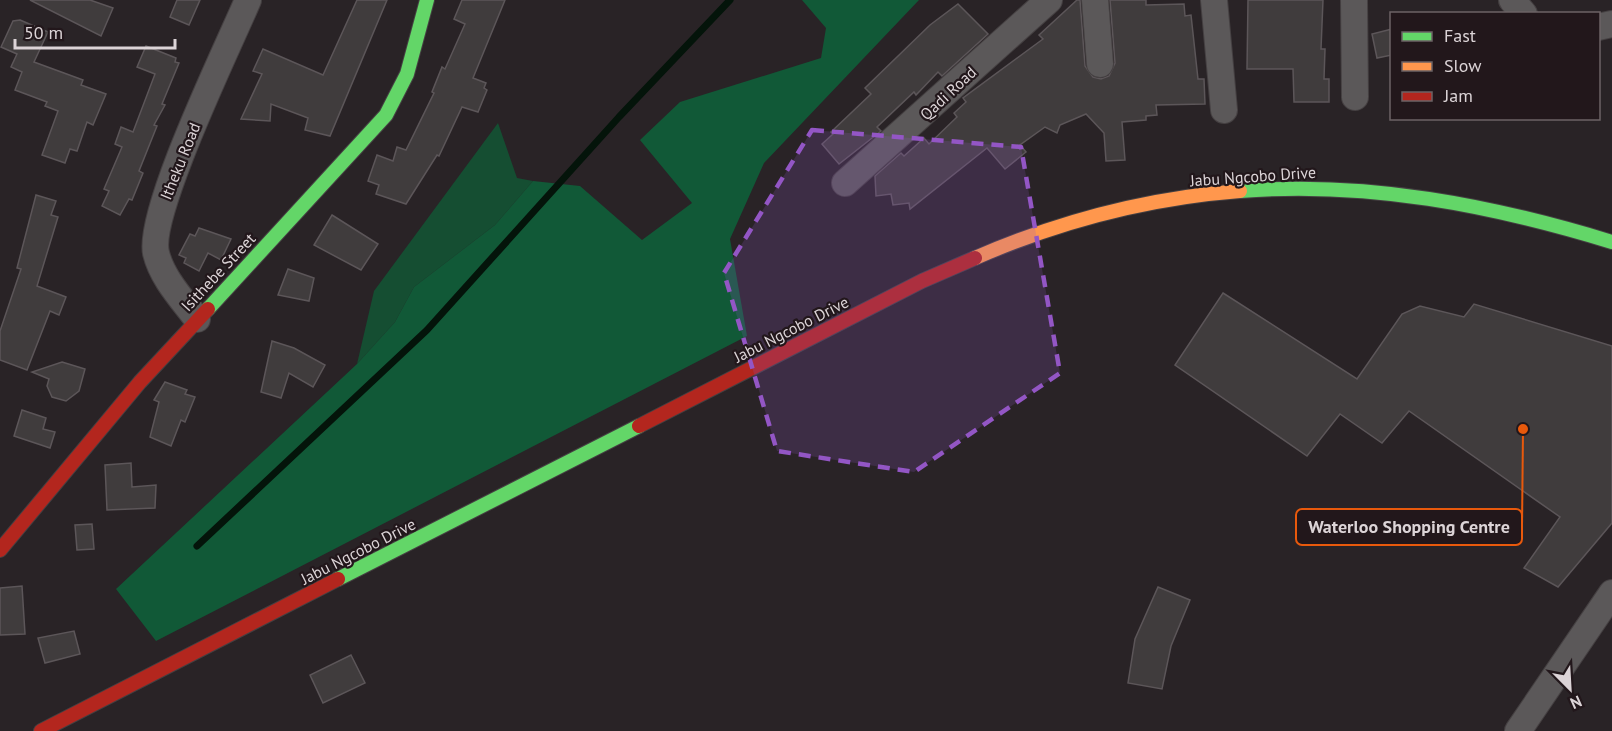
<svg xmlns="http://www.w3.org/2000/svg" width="1612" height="731" font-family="'PT Sans',sans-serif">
<rect width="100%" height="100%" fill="#292326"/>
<polygon fill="#154e32" points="498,123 517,178 533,181 495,225 414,287 395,322 357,364 374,291"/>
<polygon fill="#115937" points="802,0 919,0 764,163 730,239 747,336 156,641 116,589 357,364 395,322 414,287 495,225 533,181 580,186 642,240 692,203 640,140 680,102 821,58 826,28"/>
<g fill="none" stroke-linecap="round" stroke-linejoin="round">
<polyline stroke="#04140a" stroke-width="7" points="197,546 427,330 619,117 730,0"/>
</g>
<g fill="#403c3d" stroke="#5c5659" stroke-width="1.5">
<polygon points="30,0 90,0 113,8 101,36"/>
<polygon points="177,0 200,0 189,25 170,17"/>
<polygon points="357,0 387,0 330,136 305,130 308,118 271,104 270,121 241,119 262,74 253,71 263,49 323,75"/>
<polygon points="462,0 505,0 473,78 486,83 484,88 487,90 478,112 462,107 439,156 437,155 406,204 376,194 379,185 368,181 377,155 393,161 397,147 406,150 434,93 432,92 442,67 445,69 465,24 454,19"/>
<polygon points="1077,0 1080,0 1085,66 1093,77 1101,79 1109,76 1115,63 1110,0 1146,0 1146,5 1184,4 1185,16 1191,15 1198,79 1204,79 1205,104 1156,105 1157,115 1146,116 1146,120 1122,122 1125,160 1106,161 1104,133 1086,114 1060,125 1057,133 1045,127 1020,145 1026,152 1005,169 987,148 910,209 909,203 893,205 891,194 876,196 875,176 901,153 904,156 924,138 929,144 957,117 954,113 966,102 963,98 1043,39 1039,35"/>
<polygon points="1248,0 1323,0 1321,49 1325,49 1324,79 1329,79 1329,102 1294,102 1293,69 1247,69"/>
<polygon points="958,4 988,34 942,76 938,72 916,95 914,92 877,127 881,131 839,164 822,144 833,134 831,132 871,94 865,88 930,25"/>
<polygon points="20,20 48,32 34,62 83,80 81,85 106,94 93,125 87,122 77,151 70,149 65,163 42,155 58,111 45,106 47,102 15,90 22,72 11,67 17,54 1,47 13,21"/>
<polygon points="1392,29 1392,55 1377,58 1372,34"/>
<polygon points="146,46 176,58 175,62 179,63 162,104 165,105 154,125 157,126 139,171 143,173 132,200 129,199 120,215 102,206 109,191 104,189 122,147 115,144 121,127 133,132 155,74 137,67"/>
<polygon points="36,195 56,201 51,215 58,217 37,286 66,297 59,315 50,311 27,370 0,360 0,331 21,269 17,268"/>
<polygon points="332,215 378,244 361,270 314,245"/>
<polygon points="199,228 231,239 221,260 208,253 199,271 184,263 186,258 179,255 190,234 195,236"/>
<polygon points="288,269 314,278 309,301 278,295"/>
<polygon points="1223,293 1357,379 1402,314 1420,306 1464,317 1474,304 1612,346 1612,523 1558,587 1524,568 1560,517 1409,411 1382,443 1340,414 1307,456 1175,365"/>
<polygon points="272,341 294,348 325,365 313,387 289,373 281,398 261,392"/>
<polygon points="62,362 85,369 79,391 66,401 52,397 47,386 49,379 32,372"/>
<polygon points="165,382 187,390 185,394 195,397 185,422 181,420 171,446 150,437 159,402 154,400"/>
<polygon points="22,410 46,418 43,429 55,432 50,448 14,436"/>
<polygon points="131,463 132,487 156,485 155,508 107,510 105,465"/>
<polygon points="92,524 94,549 77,550 75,525"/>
<polygon points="22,586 25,634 0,635 0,588"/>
<polygon points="1158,587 1190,600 1171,646 1162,689 1128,683 1135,639"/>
<polygon points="74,631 80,654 45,663 38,638"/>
<polygon points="351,655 365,683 323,703 310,675"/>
</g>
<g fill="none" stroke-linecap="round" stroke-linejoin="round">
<g stroke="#454042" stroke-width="28">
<g id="street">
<polyline points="1095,0 1100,64"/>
<polyline points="1214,0 1224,110"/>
<polyline points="1354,0 1355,97"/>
<polyline points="1512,0 1524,14"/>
<polyline points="1598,27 1612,24"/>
<polyline points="845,183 1049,0"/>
<path d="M 197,319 C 182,299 162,278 156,253 C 147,213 228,47 248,0"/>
<polyline points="1518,731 1612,593"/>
</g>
</g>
<g stroke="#454042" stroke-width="16">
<g id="fast">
<path d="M 1240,191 C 1368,181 1491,205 1612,242"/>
<polyline points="208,309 386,115 407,74 427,0"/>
<polyline points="338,579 639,426"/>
</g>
</g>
<g stroke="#454042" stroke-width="16">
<path id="slow" d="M 975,258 C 1060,221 1148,198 1240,191"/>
</g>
<g stroke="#454042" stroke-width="16">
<g id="jam">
<polyline points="639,426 922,281 975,258"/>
<polyline points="0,550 140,382 208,309"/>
<polyline points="41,731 338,579"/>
</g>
</g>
<use href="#street" stroke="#5b5859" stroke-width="26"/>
<use href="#fast" stroke="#63d668" stroke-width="14"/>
<use href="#slow" stroke="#ff974d" stroke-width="14"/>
<use href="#jam" stroke="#b3261e" stroke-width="14"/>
</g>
<path fill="#9356c5" fill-opacity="0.2" stroke="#9356c5" stroke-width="4.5" stroke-dasharray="12 8" stroke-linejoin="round" d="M 812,130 L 1021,147 L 1060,373 L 914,472 L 777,451 L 724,273 Z"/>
<g text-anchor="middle" stroke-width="4.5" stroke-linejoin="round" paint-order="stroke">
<g font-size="16" fill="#dcd4d7" stroke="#22171b">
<text transform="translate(948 93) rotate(-43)" y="6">Qadi Road</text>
<text transform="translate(180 161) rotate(-68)" y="6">Itheku Road</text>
<text transform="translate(1253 176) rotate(-4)" y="6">Jabu Ngcobo Drive</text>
<text transform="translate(218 272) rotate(-47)" y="6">Isithebe Street</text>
<text transform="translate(791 329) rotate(-27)" y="6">Jabu Ngcobo Drive</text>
<text transform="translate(358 551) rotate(-27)" y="6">Jabu Ngcobo Drive</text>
</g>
</g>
<path fill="none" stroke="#e8590c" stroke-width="2" d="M1523 429L1522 527"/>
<circle fill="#e8590c" stroke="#22171b" stroke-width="2" cx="1523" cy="429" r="6"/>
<rect fill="#22171b" stroke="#e8590c" stroke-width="2" x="1296" y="509" width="226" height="36" rx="6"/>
<g font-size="18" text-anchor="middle" font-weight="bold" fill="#dcd4d7">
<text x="1409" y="533">Waterloo Shopping Centre</text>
</g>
<rect x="1390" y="12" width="210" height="108" fill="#22171b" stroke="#6c6366" stroke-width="1.5"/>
<rect x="1402" y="32" width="30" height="9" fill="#63d668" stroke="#6c6366" stroke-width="1.5"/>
<text x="1444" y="42" font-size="18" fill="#dcd4d7">Fast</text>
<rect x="1402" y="62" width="30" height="9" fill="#ff974d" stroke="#6c6366" stroke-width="1.5"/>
<text x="1444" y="72" font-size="18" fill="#dcd4d7">Slow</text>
<rect x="1402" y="92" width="30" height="9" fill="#b3261e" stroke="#6c6366" stroke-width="1.5"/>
<text x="1444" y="102" font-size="18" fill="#dcd4d7">Jam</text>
<g transform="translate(1570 689) rotate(156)" stroke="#22171b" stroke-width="4.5" paint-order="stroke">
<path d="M0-4.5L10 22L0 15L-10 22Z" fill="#dcd4d7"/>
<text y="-9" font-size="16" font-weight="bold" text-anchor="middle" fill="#dcd4d7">N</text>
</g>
<path d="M15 39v9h160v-9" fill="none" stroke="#dcd4d7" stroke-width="3"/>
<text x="24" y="39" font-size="18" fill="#dcd4d7" stroke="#22171b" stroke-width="4.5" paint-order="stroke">50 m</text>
</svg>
